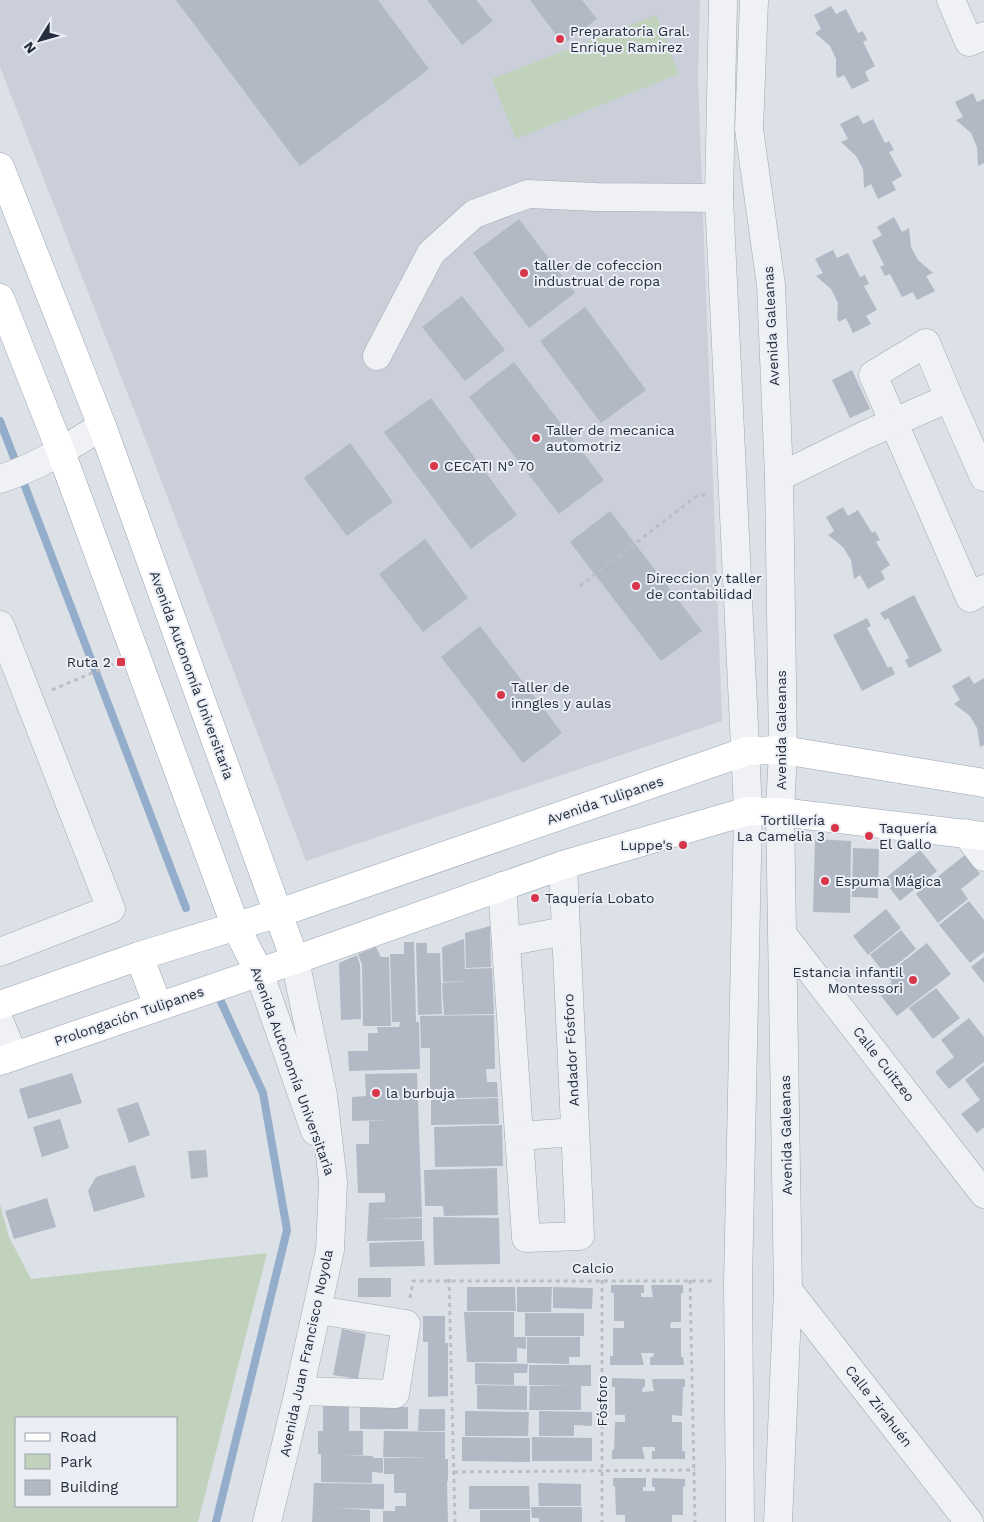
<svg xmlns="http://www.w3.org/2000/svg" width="984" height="1522" font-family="'Work Sans',sans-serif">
<rect width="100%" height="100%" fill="#dce0e7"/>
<polygon fill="#cacfd9" points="0,0 700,0 698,79 722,721 306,861 145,438 0,67"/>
<g fill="#c1d2bc" fill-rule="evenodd">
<polygon points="656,15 679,74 516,139 492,79"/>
<path d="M 0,1204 L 9,1237 L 31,1279 L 267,1253 L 198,1522 L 0,1522 ZM 176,1418 L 176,1506 L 16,1506 L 16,1418 Z"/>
</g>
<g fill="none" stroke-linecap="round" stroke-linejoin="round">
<g stroke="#94adca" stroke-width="8">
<polyline points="0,421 186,908"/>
<polyline points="216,1522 287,1230 263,1093 217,993"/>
</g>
</g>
<g fill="#b3b9c4">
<polygon points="176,0 378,0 429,69 300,166"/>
<polygon points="427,0 476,0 493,21 462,45"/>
<polygon points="530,0 582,0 597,19 563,44"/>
<polygon points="831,6 836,14 846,9 858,33 863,31 867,40 863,42 875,66 865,72 869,81 852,89 844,75 838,78 836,75 836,59 830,46 815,33 821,29 814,15"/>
<polygon points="973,93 977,102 984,99 984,163 978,166 977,147 971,133 956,120 963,117 955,102"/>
<polygon points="858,115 863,124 873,119 885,143 889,141 894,150 889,152 902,176 892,182 896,190 878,199 871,184 864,188 863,169 856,156 841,142 848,139 840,124"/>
<polygon points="894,217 902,232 909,228 911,247 918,260 933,273 926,276 935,291 917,300 913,292 902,297 890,274 885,276 880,267 884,265 872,241 882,235 877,227"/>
<polygon points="519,219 575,293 529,328 473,253"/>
<polygon points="833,250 837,258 848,253 860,277 865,275 869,284 864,286 877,310 866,316 871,324 853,333 846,318 839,322 837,318 838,303 831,289 816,276 823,273 815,259"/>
<polygon points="462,296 505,350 465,381 422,327"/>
<polygon points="585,307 646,390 601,423 540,341"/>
<polygon points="514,362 604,480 559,514 469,397"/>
<polygon points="852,370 870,409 850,418 832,380"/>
<polygon points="431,398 517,515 471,549 384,432"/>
<polygon points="350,443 393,502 347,536 304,478"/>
<polygon points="843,507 848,516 858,510 872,533 875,531 880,540 876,542 890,565 881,571 885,579 868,589 860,575 854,579 851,560 843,547 828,535 834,531 826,517"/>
<polygon points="610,511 702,631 661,661 570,542"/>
<polygon points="425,539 468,598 423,632 379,574"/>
<polygon points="914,595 942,651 909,668 905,660 909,658 888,618 885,620 880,613"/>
<polygon points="867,618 871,626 867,628 888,668 891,666 895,674 862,691 833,635"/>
<polygon points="480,626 562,733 523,763 441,657"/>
<polygon points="969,676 974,684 984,678 984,745 980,747 977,728 970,716 954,704 960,700 952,686"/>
<polygon points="815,839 851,841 850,913 813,912"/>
<polygon points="853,848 879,849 878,898 852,897"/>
<polygon points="920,850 937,871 900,901 883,880"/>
<polygon points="965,855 980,874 961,889 968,899 938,923 916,894"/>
<polygon points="969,901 984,920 984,952 970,963 939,925"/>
<polygon points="886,909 901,928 868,955 853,936"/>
<polygon points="490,926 491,967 466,968 465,933"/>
<polygon points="901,930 916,949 885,974 870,955"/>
<polygon points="464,939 465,969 492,968 494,1014 444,1015 442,983 466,981 443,982 442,947"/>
<polygon points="404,942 414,942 416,1022 419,1022 420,1069 349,1071 348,1051 368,1051 368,1033 378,1033 377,1027 399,1027 400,1022 392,1022 390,954 404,954"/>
<polygon points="416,943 427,943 427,953 440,953 442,1014 418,1015"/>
<polygon points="927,943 951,974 897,1016 878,992 892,982 886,975"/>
<polygon points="376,947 381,957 389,957 391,1026 363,1026 362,965 358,954"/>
<polygon points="357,955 360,965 361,1019 341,1020 339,963"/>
<polygon points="984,957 984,983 971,967"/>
<polygon points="936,988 960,1018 933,1039 909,1008"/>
<polygon points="494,1015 495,1069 486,1069 487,1082 497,1082 498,1097 430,1099 430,1048 421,1048 420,1016"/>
<polygon points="969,1018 984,1037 984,1062 949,1089 935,1072 954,1057 941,1040"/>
<polygon points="984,1065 984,1127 977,1133 961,1114 980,1100 965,1080"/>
<polygon points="72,1073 82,1103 28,1119 19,1089"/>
<polygon points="417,1073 422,1217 371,1219 422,1218 422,1240 367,1241 369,1203 385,1202 385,1193 358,1193 356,1144 369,1144 369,1121 385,1120 352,1121 352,1097 366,1096 365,1074"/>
<polygon points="498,1098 499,1124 431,1125 431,1100"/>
<polygon points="138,1102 150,1135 129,1143 117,1109"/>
<polygon points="60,1119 69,1148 42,1157 33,1127"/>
<polygon points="502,1125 503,1166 435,1167 434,1127"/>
<polygon points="206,1150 208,1177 191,1179 188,1151"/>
<polygon points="135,1165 145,1197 94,1212 88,1191 96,1177"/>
<polygon points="497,1168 498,1215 444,1216 443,1206 425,1206 424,1170"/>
<polygon points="47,1198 56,1227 14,1239 5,1211"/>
<polygon points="433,1217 499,1218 500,1264 434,1265"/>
<polygon points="424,1241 425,1266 370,1267 369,1243"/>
<rect x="358" y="1278" width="33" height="19"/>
<polygon points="611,1285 644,1285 644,1293 641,1293 641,1297 653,1297 651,1285 683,1285 683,1293 681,1293 681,1322 671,1322 670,1328 681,1328 681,1357 683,1357 684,1365 650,1365 650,1357 653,1357 654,1353 641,1353 644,1365 610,1365 610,1356 613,1356 613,1328 624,1328 624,1321 614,1321 614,1293 611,1293"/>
<polygon points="467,1287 515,1287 516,1311 467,1311"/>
<polygon points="517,1287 552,1287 551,1312 517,1312"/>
<polygon points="553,1287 593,1288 592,1309 553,1308"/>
<polygon points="464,1312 514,1312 514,1337 526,1337 526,1349 517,1348 517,1362 467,1362"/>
<rect x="525" y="1313" width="59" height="23"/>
<polygon points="423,1316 445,1316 445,1343 448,1343 448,1396 428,1397 428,1342 423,1342"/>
<polygon points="342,1329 366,1334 358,1379 333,1375"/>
<polygon points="527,1337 580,1337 580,1357 569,1357 569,1364 527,1363"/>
<polygon points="475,1363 528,1364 527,1373 514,1373 514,1385 475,1384"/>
<polygon points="529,1365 591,1365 591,1386 581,1386 581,1410 529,1410 530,1386 571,1386 529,1385"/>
<polygon points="612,1378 645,1379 645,1387 643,1387 642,1392 654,1391 652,1379 685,1379 685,1387 683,1387 682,1416 672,1415 672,1422 682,1422 682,1451 685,1451 685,1459 652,1459 652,1451 655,1451 655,1447 642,1447 645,1459 612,1459 612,1450 614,1450 615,1422 625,1422 625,1415 615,1415 615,1387 612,1387"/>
<polygon points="477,1385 527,1386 527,1410 477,1409"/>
<polygon points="323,1404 349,1405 349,1431 363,1431 363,1455 344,1455 373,1456 373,1458 383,1458 383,1473 372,1472 372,1483 321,1482 321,1454 318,1454 318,1431 323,1431"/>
<rect x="360" y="1407" width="48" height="22"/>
<polygon points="419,1409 445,1409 445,1431 418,1431"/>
<polygon points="465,1411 529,1412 528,1436 465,1436"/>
<polygon points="539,1411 592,1412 592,1426 574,1425 574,1436 539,1436"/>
<polygon points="384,1431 445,1432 445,1459 448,1459 448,1481 441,1481 447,1481 448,1522 383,1522 383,1511 395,1511 395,1506 406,1506 406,1493 394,1493 394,1474 384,1474 384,1458 434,1458 383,1457"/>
<polygon points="462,1437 530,1438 530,1462 462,1461"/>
<polygon points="532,1437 592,1438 592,1461 532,1461"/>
<polygon points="613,1478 646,1478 646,1487 643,1487 643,1491 655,1491 655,1487 652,1487 652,1478 685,1479 685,1487 683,1486 683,1515 672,1515 672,1522 625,1522 625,1515 616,1515 615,1486 613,1486"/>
<polygon points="314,1483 384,1484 384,1509 335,1508 370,1510 370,1522 312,1522"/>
<polygon points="538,1483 581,1484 581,1506 539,1506"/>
<polygon points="469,1486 529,1486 530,1509 469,1509"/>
<polygon points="531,1507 582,1507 582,1522 539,1522 539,1518 532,1518"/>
<rect x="480" y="1510" width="50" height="12"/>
</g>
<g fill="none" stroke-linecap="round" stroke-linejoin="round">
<g stroke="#a1a7b1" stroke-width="29">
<g id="minor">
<polyline points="723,0 719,198 748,811 738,1282 740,1522"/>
<polyline points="754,0 749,129 771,285 779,477 783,750 780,812 788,1290 778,1522"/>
<polyline points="951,0 969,42 984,36"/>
<polyline points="377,356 431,253 474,214 528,194 597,197 719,198"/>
<polyline points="949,398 926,343 873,375 970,598 984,589"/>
<polyline points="779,477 865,435 949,398 984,477"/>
<path d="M 0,479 C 37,467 69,447 102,426"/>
<polyline points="0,625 111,909 0,952"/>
<polyline points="966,833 984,857"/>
<polyline points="502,886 526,1238 580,1236 563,865"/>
<polyline points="783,935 984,1194"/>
<polyline points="506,942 565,931"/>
<polyline points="259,972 315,1131"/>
<polyline points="0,1023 14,1056"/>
<polyline points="519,1136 575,1132"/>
<polyline points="788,1290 969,1522"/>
<polyline points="299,1391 395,1394 406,1324 318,1310"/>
<polyline points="267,1522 299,1391 330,1250 333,1182 323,1095 295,960"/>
</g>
</g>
<g stroke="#9aa4b4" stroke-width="29">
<g id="major">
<polyline points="0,167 102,426 295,960"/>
<polyline points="0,298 61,452 235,925 259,972"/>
<polyline points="139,956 158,1006"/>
<polyline points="0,1005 139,956 279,913 747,751 783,750 984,783"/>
<polyline points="0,1061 295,960 563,865 748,811 780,812 984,836"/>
</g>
</g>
<g stroke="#babec5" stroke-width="3" stroke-dasharray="4 4" stroke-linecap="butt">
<polyline points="580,586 698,495 708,495"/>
<polyline points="52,690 113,664"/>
<polyline points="449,1279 455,1522"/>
<polyline points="602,1280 602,1522"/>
<polyline points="690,1280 695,1522"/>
<polyline points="410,1298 413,1281 712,1281"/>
<polyline points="454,1472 695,1470"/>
</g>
<use href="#minor" stroke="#eff1f5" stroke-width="28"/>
<use href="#major" stroke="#fff" stroke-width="28"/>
</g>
<g fill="#d7364b" stroke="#ebeff5" stroke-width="2">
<circle cx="560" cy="39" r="5"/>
<circle cx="524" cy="273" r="5"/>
<circle cx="536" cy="438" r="5"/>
<circle cx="434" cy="466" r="5"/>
<circle cx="636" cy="586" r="5"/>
<rect x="116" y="657" width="10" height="10" rx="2.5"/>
<circle cx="501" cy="695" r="5"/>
<circle cx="835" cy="828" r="5"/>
<circle cx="869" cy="836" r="5"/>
<circle cx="683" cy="845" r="5"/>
<circle cx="825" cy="881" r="5"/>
<circle cx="535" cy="898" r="5"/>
<circle cx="913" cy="980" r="5"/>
<circle cx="376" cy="1093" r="5"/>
</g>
<g text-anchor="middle" stroke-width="4" stroke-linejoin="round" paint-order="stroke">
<g font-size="14" fill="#252e3e" stroke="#ebeff5" text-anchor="start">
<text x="570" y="36">Preparatoria Gral.<tspan x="570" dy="16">Enrique Ramirez</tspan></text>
<text x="534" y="270">taller de cofeccion<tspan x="534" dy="16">industrual de ropa</tspan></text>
<text x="546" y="435">Taller de mecanica<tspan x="546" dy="16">automotriz</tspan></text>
<text x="444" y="471">CECATI N° 70</text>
<text x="646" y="583">Direccion y taller<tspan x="646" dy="16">de contabilidad</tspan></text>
<text x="111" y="667" text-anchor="end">Ruta 2</text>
<text x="511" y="692">Taller de<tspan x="511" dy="16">inngles y aulas</tspan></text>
<text x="825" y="825" text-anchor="end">Tortillería<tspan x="825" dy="16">La Camelia 3</tspan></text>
<text x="879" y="833">Taquería<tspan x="879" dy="16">El Gallo</tspan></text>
<text x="673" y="850" text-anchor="end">Luppe's</text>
<text x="835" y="886">Espuma Mágica</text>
<text x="545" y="903">Taquería Lobato</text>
<text x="903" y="977" text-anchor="end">Estancia infantil<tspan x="903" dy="16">Montessori</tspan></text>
<text x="386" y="1098">la burbuja</text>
</g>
<g font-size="14" fill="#252e3e" stroke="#ebeff5">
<text transform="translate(771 326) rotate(-93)" y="5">Avenida Galeanas</text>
<text transform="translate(192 675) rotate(70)" y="5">Avenida Autonomía Universitaria</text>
<text transform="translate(781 730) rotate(-90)" y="5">Avenida Galeanas</text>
<text transform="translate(605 800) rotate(-19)" y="5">Avenida Tulipanes</text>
<text transform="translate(129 1016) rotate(-19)" y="5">Prolongación Tulipanes</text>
<text transform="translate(571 1050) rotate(-93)" y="5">Andador Fósforo</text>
<text transform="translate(884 1064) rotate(52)" y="5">Calle Cuitzeo</text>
<text transform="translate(293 1071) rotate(70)" y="5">Avenida Autonomía Universitaria</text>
<text transform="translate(786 1135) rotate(-91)" y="5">Avenida Galeanas</text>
<text x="593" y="1273">Calcio</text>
<text transform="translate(306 1353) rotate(-78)" y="5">Avenida Juan Francisco Noyola</text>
<text transform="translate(602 1401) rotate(-90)" y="5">Fósforo</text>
<text transform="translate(879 1406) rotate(52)" y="5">Calle Zirahuén</text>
</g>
</g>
<rect x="15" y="1417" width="162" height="90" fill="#ebeff5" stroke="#9ca2ac"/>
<rect x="25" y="1433" width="25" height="8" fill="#ffffff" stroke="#9ca2ac"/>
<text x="60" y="1442" font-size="15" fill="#252e3e">Road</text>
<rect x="25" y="1454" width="25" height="15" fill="#c1d2bc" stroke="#9ca2ac"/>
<text x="60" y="1467" font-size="15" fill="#252e3e">Park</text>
<rect x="25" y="1480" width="25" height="15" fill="#b3b9c4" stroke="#9ca2ac"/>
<text x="60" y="1492" font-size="15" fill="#252e3e">Building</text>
<g transform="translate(40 40) rotate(233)" stroke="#ebeff5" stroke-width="4" paint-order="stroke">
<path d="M0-4L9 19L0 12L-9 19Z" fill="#252e3e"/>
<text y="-8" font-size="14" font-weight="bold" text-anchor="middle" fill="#252e3e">N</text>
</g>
</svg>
